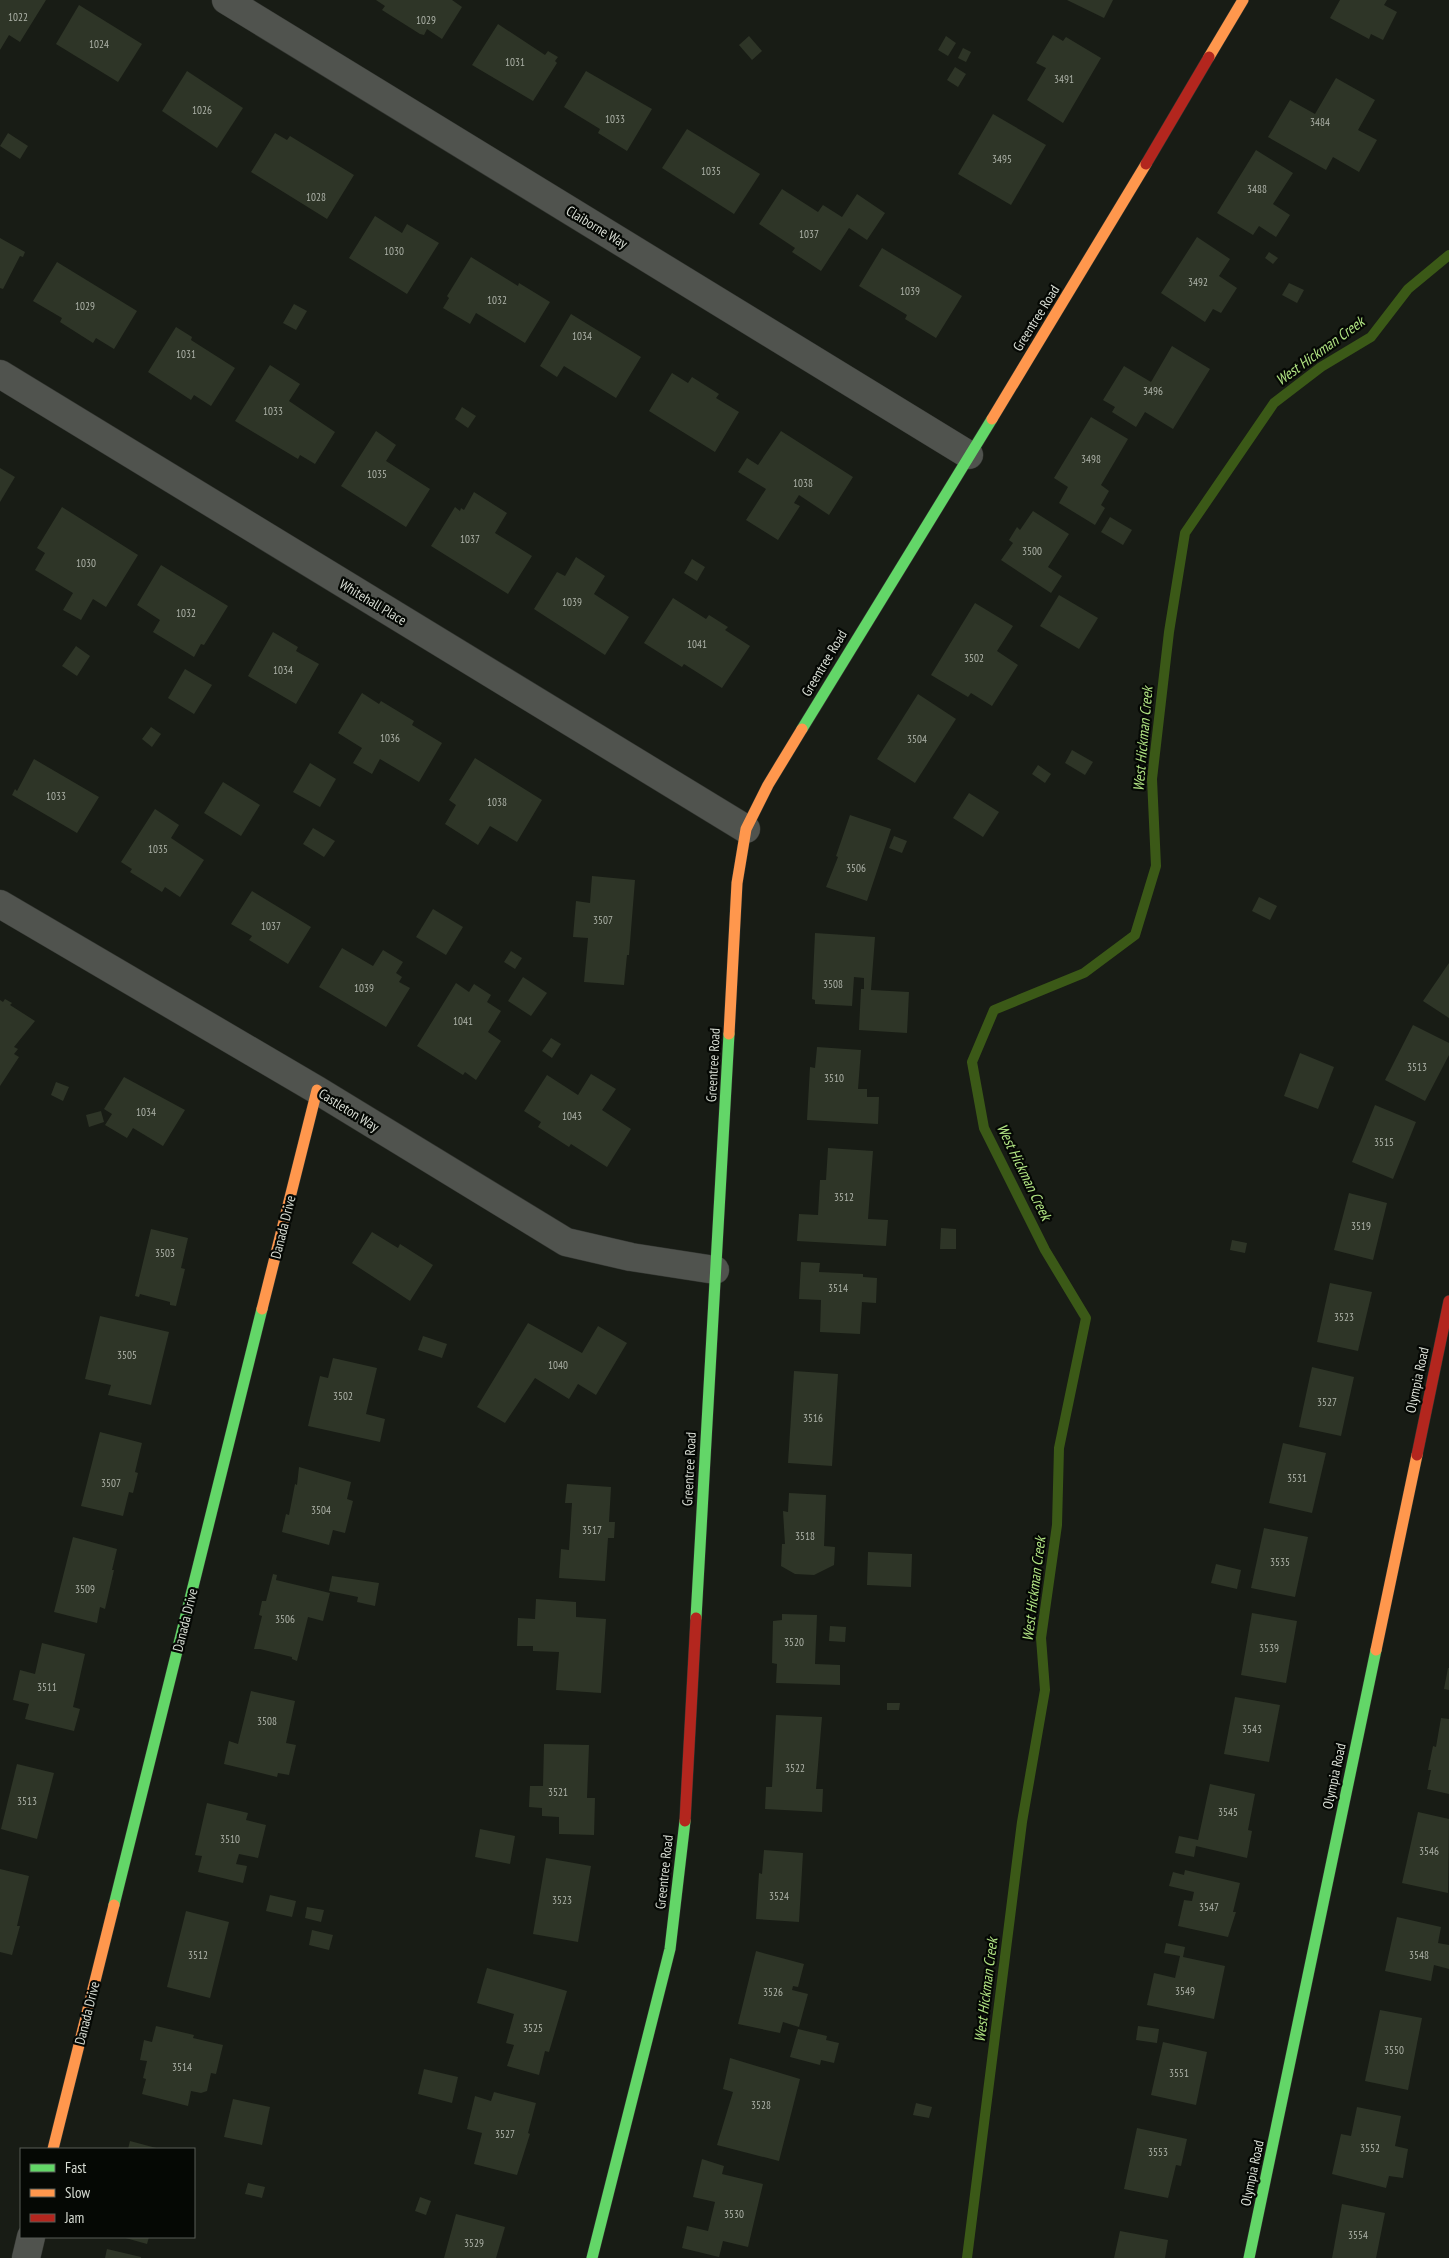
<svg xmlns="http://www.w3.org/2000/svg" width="1449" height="2258" font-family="'PT Sans Narrow',sans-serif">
<rect width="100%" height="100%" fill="#181c15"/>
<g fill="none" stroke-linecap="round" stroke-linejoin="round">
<polyline stroke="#3b5917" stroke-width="10" points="967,2258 1022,1822 1045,1690 1041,1638 1057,1525 1059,1448 1086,1318 1045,1250 984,1128 972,1062 994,1010 1084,973 1135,935 1156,866 1152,779 1169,632 1185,533 1274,403 1321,367 1371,337 1408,289 1449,255"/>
</g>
<g fill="#2e3527">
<polygon points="0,0 46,0 20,42 9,35 0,50"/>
<polygon points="376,0 452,0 462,7 442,39 427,29 424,35 420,34 382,10 385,6"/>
<polygon points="1067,0 1113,0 1104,18"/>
<polygon points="1340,0 1387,0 1384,5 1397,12 1383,40 1371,34 1369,39 1330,18"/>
<polygon points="79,5 142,44 118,82 56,44"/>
<polygon points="498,24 545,55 548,51 558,57 555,61 557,63 533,101 472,65"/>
<polygon points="1053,35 1063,41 1066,37 1101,58 1063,123 1027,100 1046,68 1036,63"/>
<polygon points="749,36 762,51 752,60 739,45"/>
<polygon points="946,36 956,43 948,56 938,50"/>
<polygon points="963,48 971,52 966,62 958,58"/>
<polygon points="955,67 966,74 958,87 947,80"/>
<polygon points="187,71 243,108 217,148 162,111"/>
<polygon points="586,71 652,109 627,151 598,133 600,129 564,107"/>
<polygon points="1336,78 1375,100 1358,130 1377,140 1359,172 1333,157 1326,170 1268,137 1290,100 1315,114"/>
<polygon points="993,114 1046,145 1011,205 958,174"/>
<polygon points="687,129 760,174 734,214 662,168"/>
<polygon points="8,133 28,146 20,159 0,146"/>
<polygon points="275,133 287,140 290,136 354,175 327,219 251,172"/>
<polygon points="1256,150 1293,173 1273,204 1290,215 1276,237 1259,226 1253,235 1217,213"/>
<polygon points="782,189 818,212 823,205 842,217 857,194 885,213 867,240 849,228 821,271 792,252 795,248 759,224"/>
<polygon points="375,216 402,233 407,224 439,243 407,294 349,258"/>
<polygon points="1197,237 1230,259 1219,276 1237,288 1221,313 1213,309 1205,322 1161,293"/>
<polygon points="0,238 25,252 23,257 20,256 3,289 0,288"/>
<polygon points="882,248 962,296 936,338 905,319 907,315 859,286"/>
<polygon points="1269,252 1278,258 1273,264 1265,258"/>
<polygon points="471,257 518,286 519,283 550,302 525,343 476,313 470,324 443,308 449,298 447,296"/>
<polygon points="57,262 137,311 114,349 96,338 93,343 60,322 62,318 33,301"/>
<polygon points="1289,283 1304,290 1297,303 1282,295"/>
<polygon points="294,304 307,311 296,330 283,323"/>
<polygon points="571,314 641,357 616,398 564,366 557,377 540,366"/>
<polygon points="176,327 192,337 191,340 235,368 211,406 194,395 191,400 148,372"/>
<polygon points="1172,346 1210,369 1173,429 1145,412 1136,427 1112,412 1115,407 1103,400 1124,366 1151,382"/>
<polygon points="270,365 300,384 289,401 335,432 315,464 300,455 298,459 235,421"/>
<polygon points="672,373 688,383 692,377 719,394 716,398 739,412 715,452 649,411"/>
<polygon points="462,407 476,416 468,428 455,419"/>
<polygon points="1091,417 1128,439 1101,485 1109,491 1101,505 1105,508 1095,525 1059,503 1068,487 1054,478"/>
<polygon points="376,431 396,445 386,461 430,489 406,527 341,486"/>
<polygon points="781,431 853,477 829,515 799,495 794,503 800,506 778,540 746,520 766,489 738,472 747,458 758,465"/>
<polygon points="0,468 15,477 0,502"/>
<polygon points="474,492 507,513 495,533 532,556 508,594 431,546 455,507 460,511 461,508 464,510"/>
<polygon points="62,507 138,555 106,607 93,599 81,620 63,610 73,593 35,570 45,553 37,548"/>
<polygon points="1033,511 1069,534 1048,567 1062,576 1051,593 1001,560 1013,543 1009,540 1017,527 1020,530"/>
<polygon points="1110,517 1132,530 1123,545 1101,532"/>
<polygon points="576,557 605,576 594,594 629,617 605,655 534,609 557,572 565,576"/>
<polygon points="692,559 705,567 697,581 684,573"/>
<polygon points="161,565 228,606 204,645 201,644 194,657 153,632 160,620 137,605"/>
<polygon points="1059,595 1098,618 1079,649 1040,626"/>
<polygon points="673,598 706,619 709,615 728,627 725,630 750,646 722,688 684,664 682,667 644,643"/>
<polygon points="975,603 1013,626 997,651 1018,665 992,706 971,693 968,697 931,675"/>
<polygon points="273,632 298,647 296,651 319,664 296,704 248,676"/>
<polygon points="76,646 90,656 77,676 62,666"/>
<polygon points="185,669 212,685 194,714 168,698"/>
<polygon points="362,693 379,704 381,701 414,721 412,725 442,743 419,782 380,759 372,774 353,763 362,748 338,733"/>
<polygon points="918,694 956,719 915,783 877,759"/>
<polygon points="151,727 161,734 152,747 142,739"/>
<polygon points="1072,750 1093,762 1085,775 1065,763"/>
<polygon points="475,758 542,800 517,842 490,826 478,845 445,824 456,805 449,800"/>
<polygon points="34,759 99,797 77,833 12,795 15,789 17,791"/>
<polygon points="310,763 336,779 320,807 293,792"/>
<polygon points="1038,765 1051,774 1045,783 1032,774"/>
<polygon points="223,782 260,805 241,836 204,813"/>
<polygon points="969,793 999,812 983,837 953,818"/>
<polygon points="155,809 179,825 171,838 204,860 180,897 165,887 162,892 130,872 132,869 121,862"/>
<polygon points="850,815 891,829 867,901 826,887 838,857 836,856"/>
<polygon points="313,828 335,841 324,857 303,844"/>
<polygon points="894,836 907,841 902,853 889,848"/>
<polygon points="592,876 635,880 629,955 627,955 624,985 584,982 588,938 573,937 576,901 590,903"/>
<polygon points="252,891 311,927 288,964 249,940 252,936 231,924"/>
<polygon points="1259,897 1277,906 1270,920 1252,911"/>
<polygon points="433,909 463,927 446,955 416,937"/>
<polygon points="815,933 875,937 871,990 909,992 907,1033 859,1030 861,989 864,989 864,978 854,977 852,1006 815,1004 815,1000 812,999"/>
<polygon points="342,948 373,966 383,950 403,962 396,973 402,977 399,982 410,988 386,1027 319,987"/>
<polygon points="511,951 522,958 515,969 504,962"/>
<polygon points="1449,963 1449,1018 1423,1001"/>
<polygon points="523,977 547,993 531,1016 508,1001"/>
<polygon points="456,983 469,992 474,984 491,995 487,1002 501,1011 488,1032 501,1041 476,1080 465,1072 463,1075 417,1046"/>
<polygon points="5,999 12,1003 10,1005 35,1021 14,1047 18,1049 14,1054 19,1057 0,1086 0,1000 3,1002"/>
<polygon points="1413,1025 1449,1043 1449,1055 1425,1101 1385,1080"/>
<polygon points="551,1038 561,1044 552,1058 542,1051"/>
<polygon points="817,1047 861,1050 858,1089 867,1089 867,1097 879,1097 878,1124 807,1120 810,1067 815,1068"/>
<polygon points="1300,1053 1334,1067 1318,1109 1284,1096"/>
<polygon points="591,1074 616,1089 602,1110 631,1129 607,1167 571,1144 569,1147 538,1127 541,1122 524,1111 547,1075 578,1095"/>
<polygon points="124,1077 185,1110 163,1146 133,1128 127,1138 105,1125 112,1114 104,1109"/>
<polygon points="56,1082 69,1087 63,1101 51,1095"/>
<polygon points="1375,1105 1416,1122 1393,1179 1352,1162"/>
<polygon points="101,1111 104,1122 89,1127 86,1115"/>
<polygon points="828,1148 873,1151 868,1219 888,1220 886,1246 797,1241 799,1214 818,1215 820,1180 826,1180"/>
<polygon points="1349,1193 1387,1203 1373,1260 1334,1250"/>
<polygon points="941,1228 956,1229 956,1249 940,1249"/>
<polygon points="151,1229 188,1238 181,1268 185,1269 176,1306 170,1305 170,1302 140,1294 139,1297 135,1296"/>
<polygon points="372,1232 398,1248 400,1244 433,1265 410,1301 352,1263"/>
<polygon points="1232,1240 1247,1243 1245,1253 1230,1250"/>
<polygon points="801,1262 820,1263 819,1272 863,1274 863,1277 877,1278 876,1303 862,1302 860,1334 820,1332 821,1300 799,1299"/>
<polygon points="1330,1283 1372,1292 1358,1351 1317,1342"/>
<polygon points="100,1316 169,1332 151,1405 108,1395 111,1385 85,1379"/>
<polygon points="528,1323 582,1353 598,1326 627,1343 596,1395 578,1384 569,1399 535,1378 505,1423 477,1407"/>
<polygon points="423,1336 447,1344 442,1358 418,1350"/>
<polygon points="333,1358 377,1368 366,1414 385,1419 380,1442 308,1426 320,1376 328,1378"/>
<polygon points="1312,1367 1354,1377 1341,1436 1299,1427"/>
<polygon points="794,1371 838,1374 832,1466 788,1463"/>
<polygon points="100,1432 142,1443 135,1472 138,1473 133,1493 129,1492 123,1516 81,1506"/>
<polygon points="1283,1443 1326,1453 1312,1513 1269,1503"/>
<polygon points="299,1467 351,1482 347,1499 353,1501 345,1533 333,1530 329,1545 282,1532 286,1514 289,1515 295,1484 297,1485"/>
<polygon points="567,1484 611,1487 609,1522 615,1522 614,1538 608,1538 605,1581 559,1578 561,1549 569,1550 572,1503 565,1503"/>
<polygon points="789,1493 826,1495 824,1546 835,1547 834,1565 814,1575 795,1574 781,1566 782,1544 785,1544 783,1511 788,1512"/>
<polygon points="1264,1528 1308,1537 1295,1597 1251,1588"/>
<polygon points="73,1537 117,1549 112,1570 114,1570 105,1609 100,1607 97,1623 54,1612"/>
<polygon points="868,1552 912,1554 911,1587 867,1585"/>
<polygon points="1216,1564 1241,1570 1237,1589 1211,1583"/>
<polygon points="273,1574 277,1575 276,1580 330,1593 323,1621 308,1617 297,1661 292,1659 292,1657 260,1649 254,1649 262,1616 259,1615 262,1601 266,1601"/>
<polygon points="332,1576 379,1583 375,1606 357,1602 358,1597 329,1591"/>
<polygon points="536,1599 576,1602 576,1617 606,1619 601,1693 556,1690 559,1652 533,1651 533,1646 517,1646 518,1618 535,1619"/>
<polygon points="1252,1613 1297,1621 1286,1683 1241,1675"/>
<polygon points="782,1614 817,1615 815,1664 840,1665 840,1685 776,1683 777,1664 772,1663 773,1621 782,1620"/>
<polygon points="830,1626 846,1627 845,1642 829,1641"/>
<polygon points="42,1643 85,1654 73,1707 80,1709 74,1731 25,1719 29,1704 13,1700 20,1670 35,1674"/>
<polygon points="1448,1668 1449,1668 1449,1690 1444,1689"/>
<polygon points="251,1691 295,1701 286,1743 296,1745 289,1775 278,1773 277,1777 224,1764 229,1741 238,1744"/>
<polygon points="1235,1697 1280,1705 1269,1762 1224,1754"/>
<polygon points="887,1703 900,1703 899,1710 887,1710"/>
<polygon points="776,1715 822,1717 816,1789 823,1789 822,1812 765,1809 766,1787 772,1787"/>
<polygon points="1441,1718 1449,1719 1449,1794 1427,1789 1431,1770 1428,1770 1433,1746 1436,1747"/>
<polygon points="544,1744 589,1745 587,1798 595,1798 594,1835 559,1834 559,1817 542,1816 542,1808 529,1807 530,1786 543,1786"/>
<polygon points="17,1764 54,1773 37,1839 1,1829"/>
<polygon points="1210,1784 1255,1794 1248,1830 1252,1831 1247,1858 1196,1846 1194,1857 1175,1853 1179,1836 1198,1840"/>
<polygon points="207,1803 248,1813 246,1820 266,1825 258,1858 239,1854 236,1864 247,1866 243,1883 198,1872 202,1856 195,1855"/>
<polygon points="1418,1812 1449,1819 1448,1893 1402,1883"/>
<polygon points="480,1829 515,1836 510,1864 475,1857"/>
<polygon points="764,1850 803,1853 799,1922 756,1919 759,1873 762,1874"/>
<polygon points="546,1858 591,1866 578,1942 533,1934"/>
<polygon points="0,1869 29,1876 17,1926 20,1926 12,1955 0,1952"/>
<polygon points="1185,1870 1240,1883 1233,1912 1236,1912 1228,1937 1178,1926 1184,1900 1192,1901 1194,1892 1169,1886 1173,1872 1184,1875"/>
<polygon points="270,1895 296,1901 292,1917 266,1911"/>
<polygon points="307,1907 324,1910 321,1922 305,1918"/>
<polygon points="186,1911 229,1922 210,1998 167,1987"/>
<polygon points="1397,1917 1441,1927 1438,1943 1449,1945 1449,1969 1434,1965 1431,1981 1385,1971"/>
<polygon points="312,1930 333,1935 329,1950 309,1945"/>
<polygon points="1166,1943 1185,1947 1183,1957 1225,1966 1214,2019 1147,2005 1154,1973 1175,1978 1180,1956 1164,1953"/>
<polygon points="756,1951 804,1964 798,1987 793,1986 792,1990 808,1994 799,2027 783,2022 780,2033 738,2024"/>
<polygon points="487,1968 567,1991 549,2052 545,2051 539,2075 507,2066 514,2045 506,2043 514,2014 477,2003"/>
<polygon points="1380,2010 1422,2018 1408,2090 1365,2081"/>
<polygon points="156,2026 194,2035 193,2038 223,2045 216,2074 211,2073 207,2091 201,2093 191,2091 188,2106 142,2094 146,2079 143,2078 147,2061 140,2060 144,2040 152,2042"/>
<polygon points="1138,2026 1159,2029 1157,2043 1136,2040"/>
<polygon points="798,2029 827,2036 826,2040 839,2043 834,2063 821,2060 820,2065 790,2057"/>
<polygon points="1163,2042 1207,2052 1196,2105 1151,2095"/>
<polygon points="730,2058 800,2079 779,2161 717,2145 733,2092 723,2089"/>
<polygon points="424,2069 458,2077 452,2103 418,2094"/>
<polygon points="494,2092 536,2103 528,2133 530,2134 517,2175 474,2164 482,2133 467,2129 475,2096 491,2101"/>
<polygon points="233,2099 270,2107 262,2145 224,2137"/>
<polygon points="916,2103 932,2107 929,2118 913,2115"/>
<polygon points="1357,2107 1401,2116 1395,2146 1408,2149 1403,2178 1389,2176 1386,2188 1332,2174 1341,2134 1351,2136"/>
<polygon points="1137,2128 1187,2139 1181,2166 1176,2165 1168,2198 1124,2189"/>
<polygon points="130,2141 160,2149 128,2149"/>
<polygon points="702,2159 724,2166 722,2174 763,2184 748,2247 723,2241 719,2257 682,2248 687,2226 708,2231 715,2202 693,2197"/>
<polygon points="248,2183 265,2187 262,2198 245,2194"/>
<polygon points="420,2197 431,2201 426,2215 415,2211"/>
<polygon points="1342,2204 1385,2213 1376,2258 1332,2258"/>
<polygon points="456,2214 505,2227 496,2258 444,2258"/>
<polygon points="1120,2231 1168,2240 1165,2258 1114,2258"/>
<polygon points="122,2237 149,2237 147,2244"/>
<polygon points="107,2249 141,2257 141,2258 105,2258"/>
</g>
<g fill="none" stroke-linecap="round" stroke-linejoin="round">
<g stroke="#323530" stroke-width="29">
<g id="street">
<polyline points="226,0 969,455"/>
<polyline points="0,374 746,829"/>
<polyline points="0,904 317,1090 566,1242 631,1257 715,1270"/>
<polyline points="26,2258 31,2237"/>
</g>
</g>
<g stroke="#323530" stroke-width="12">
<g id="fast">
<polyline points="802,729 992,419"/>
<polyline points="696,1618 729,1034"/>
<polyline points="114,1905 262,1309"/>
<polyline points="592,2258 670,1949 685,1821"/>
<polyline points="1249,2258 1376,1650"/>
</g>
</g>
<g stroke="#323530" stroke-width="12">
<g id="slow">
<polyline points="1209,57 1243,0"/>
<polyline points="992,419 1146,164"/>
<polyline points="729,1034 737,883 746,829 768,785 802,729"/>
<polyline points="262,1309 317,1090"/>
<polyline points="1376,1650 1417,1455"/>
<polyline points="53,2149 114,1905"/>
</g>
</g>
<g stroke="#323530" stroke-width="12">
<g id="jam">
<polyline points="1146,164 1209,57"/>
<polyline points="1417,1455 1449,1301"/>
<polyline points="685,1821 696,1618"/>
</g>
</g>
<use href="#street" stroke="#50534e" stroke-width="28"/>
<use href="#fast" stroke="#63d668" stroke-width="11"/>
<use href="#slow" stroke="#ff974d" stroke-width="11"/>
<use href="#jam" stroke="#b3261e" stroke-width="11"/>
</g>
<g text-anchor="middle" stroke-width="4.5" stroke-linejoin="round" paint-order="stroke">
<g font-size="11" fill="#adb2a8">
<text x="18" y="21">1022</text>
<text x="426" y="24">1029</text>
<text x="99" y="48">1024</text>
<text x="515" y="66">1031</text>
<text x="1064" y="83">3491</text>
<text x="202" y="114">1026</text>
<text x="615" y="123">1033</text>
<text x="1320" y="126">3484</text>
<text x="1002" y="163">3495</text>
<text x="711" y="175">1035</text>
<text x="1257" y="193">3488</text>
<text x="316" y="201">1028</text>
<text x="809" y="238">1037</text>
<text x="394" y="255">1030</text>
<text x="1198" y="286">3492</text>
<text x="910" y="295">1039</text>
<text x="497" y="304">1032</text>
<text x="85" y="310">1029</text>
<text x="582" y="340">1034</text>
<text x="186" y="358">1031</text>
<text x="1153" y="395">3496</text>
<text x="273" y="415">1033</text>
<text x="1091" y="463">3498</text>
<text x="377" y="478">1035</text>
<text x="803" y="487">1038</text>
<text x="470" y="543">1037</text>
<text x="1032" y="555">3500</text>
<text x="86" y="567">1030</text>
<text x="572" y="606">1039</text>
<text x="186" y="617">1032</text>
<text x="697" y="648">1041</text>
<text x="974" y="662">3502</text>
<text x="283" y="674">1034</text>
<text x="390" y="742">1036</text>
<text x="917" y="743">3504</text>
<text x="56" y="800">1033</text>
<text x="497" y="806">1038</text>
<text x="158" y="853">1035</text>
<text x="856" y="872">3506</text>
<text x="603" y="924">3507</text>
<text x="271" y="930">1037</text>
<text x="833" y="988">3508</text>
<text x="364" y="992">1039</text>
<text x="463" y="1025">1041</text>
<text x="1417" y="1071">3513</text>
<text x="834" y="1082">3510</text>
<text x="146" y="1116">1034</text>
<text x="572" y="1120">1043</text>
<text x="1384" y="1146">3515</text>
<text x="844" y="1201">3512</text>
<text x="1361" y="1230">3519</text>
<text x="165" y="1257">3503</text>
<text x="838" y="1292">3514</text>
<text x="1344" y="1321">3523</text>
<text x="127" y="1359">3505</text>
<text x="558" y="1369">1040</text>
<text x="343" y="1400">3502</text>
<text x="1327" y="1406">3527</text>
<text x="813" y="1422">3516</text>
<text x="1297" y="1482">3531</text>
<text x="111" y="1487">3507</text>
<text x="321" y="1514">3504</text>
<text x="592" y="1534">3517</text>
<text x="805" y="1540">3518</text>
<text x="1280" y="1566">3535</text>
<text x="85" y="1593">3509</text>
<text x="285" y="1623">3506</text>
<text x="794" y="1646">3520</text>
<text x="1269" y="1652">3539</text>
<text x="47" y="1691">3511</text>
<text x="267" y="1725">3508</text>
<text x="1252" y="1733">3543</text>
<text x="795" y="1772">3522</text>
<text x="558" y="1796">3521</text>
<text x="27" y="1805">3513</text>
<text x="1228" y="1816">3545</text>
<text x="230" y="1843">3510</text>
<text x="1429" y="1855">3546</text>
<text x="779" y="1900">3524</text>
<text x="562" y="1904">3523</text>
<text x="1209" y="1911">3547</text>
<text x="198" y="1959">3512</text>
<text x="1419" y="1959">3548</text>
<text x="1185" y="1995">3549</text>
<text x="773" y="1996">3526</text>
<text x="533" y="2032">3525</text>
<text x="1394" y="2054">3550</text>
<text x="182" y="2071">3514</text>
<text x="1179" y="2077">3551</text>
<text x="761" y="2109">3528</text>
<text x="505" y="2138">3527</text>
<text x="1370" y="2152">3552</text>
<text x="1158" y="2156">3553</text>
<text x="734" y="2218">3530</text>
<text x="1358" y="2239">3554</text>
<text x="474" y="2247">3529</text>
</g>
<g font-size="14" fill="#d7dcd3" stroke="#050804">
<text transform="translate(597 227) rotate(31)" y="5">Claiborne Way</text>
<text transform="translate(1036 318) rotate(-58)" y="5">Greentree Road</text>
<text transform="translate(373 602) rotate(31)" y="5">Whitehall Place</text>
<text transform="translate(824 663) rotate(-59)" y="5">Greentree Road</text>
<text transform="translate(713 1065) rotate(-87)" y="5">Greentree Road</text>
<text transform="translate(349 1110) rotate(32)" y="5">Castleton Way</text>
<text transform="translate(283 1227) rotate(-76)" y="5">Danada Drive</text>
<text transform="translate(1417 1380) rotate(-78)" y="5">Olympia Road</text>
<text transform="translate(689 1469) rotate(-87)" y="5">Greentree Road</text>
<text transform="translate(185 1620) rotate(-76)" y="5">Danada Drive</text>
<text transform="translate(1334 1776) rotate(-78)" y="5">Olympia Road</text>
<text transform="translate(664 1872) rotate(-84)" y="5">Greentree Road</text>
<text transform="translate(87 2013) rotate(-76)" y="5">Danada Drive</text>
<text transform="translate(1252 2173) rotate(-78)" y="5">Olympia Road</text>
</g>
<g font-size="15" font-style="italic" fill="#b1e483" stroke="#050804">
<text transform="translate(1320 351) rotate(-36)" y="5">West Hickman Creek</text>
<text transform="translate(1143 739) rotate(-85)" y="5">West Hickman Creek</text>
<text transform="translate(1024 1172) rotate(64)" y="5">West Hickman Creek</text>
<text transform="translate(1034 1589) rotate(-83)" y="5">West Hickman Creek</text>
<text transform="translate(986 1990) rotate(-83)" y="5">West Hickman Creek</text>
</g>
</g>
<rect x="20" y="2148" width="175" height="90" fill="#050804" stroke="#595d57"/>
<rect x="30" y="2164" width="25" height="8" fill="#63d668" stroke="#595d57"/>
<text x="65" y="2173" font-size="15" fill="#d7dcd3">Fast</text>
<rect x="30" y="2189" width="25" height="8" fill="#ff974d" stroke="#595d57"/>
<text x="65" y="2198" font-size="15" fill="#d7dcd3">Slow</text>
<rect x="30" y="2214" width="25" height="8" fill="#b3261e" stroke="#595d57"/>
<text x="65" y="2223" font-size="15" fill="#d7dcd3">Jam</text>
</svg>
